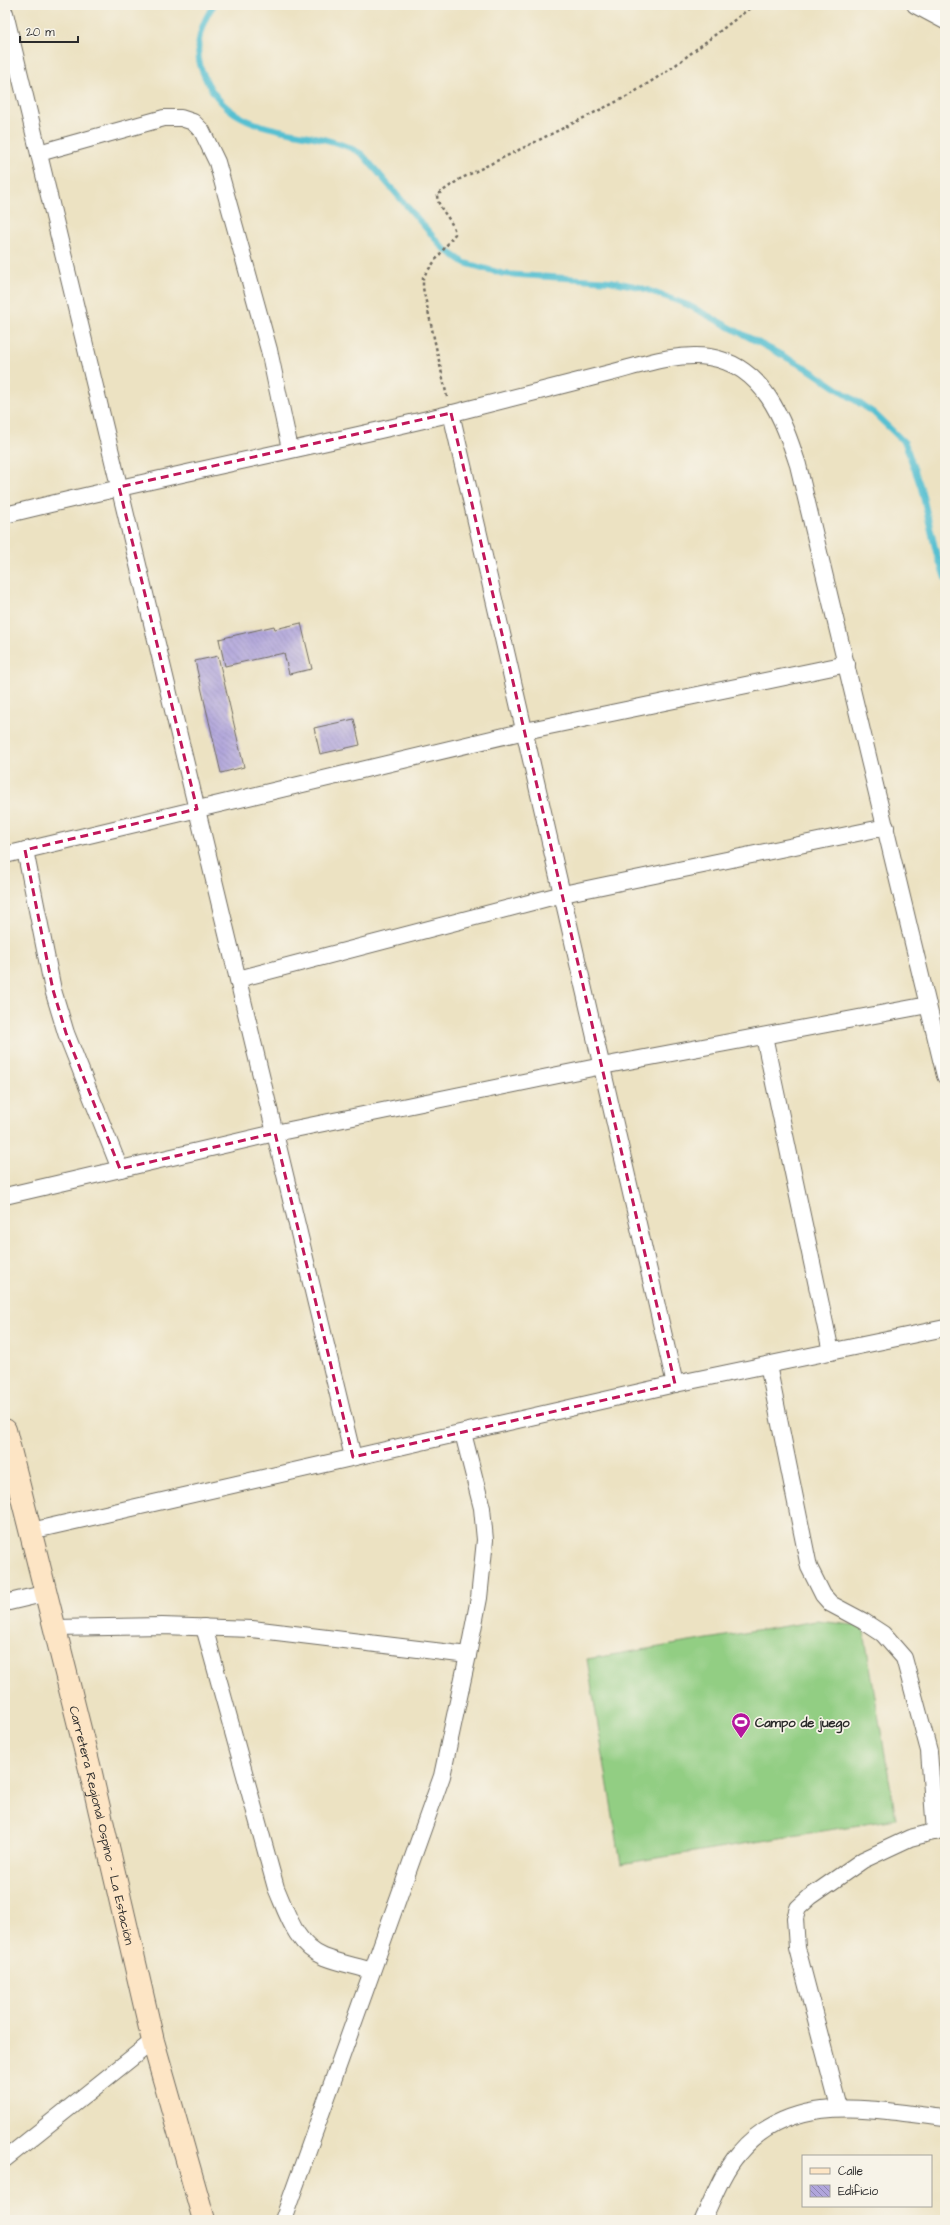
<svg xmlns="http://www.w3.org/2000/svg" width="950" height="2225" font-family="'Architects Daughter',sans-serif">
<defs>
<pattern id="building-back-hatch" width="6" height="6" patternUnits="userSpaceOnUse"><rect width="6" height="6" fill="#b0a5db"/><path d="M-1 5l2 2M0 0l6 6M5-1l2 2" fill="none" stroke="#8f87b2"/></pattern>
</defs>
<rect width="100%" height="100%" fill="#f7f3e8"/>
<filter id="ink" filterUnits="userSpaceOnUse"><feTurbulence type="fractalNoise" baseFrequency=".025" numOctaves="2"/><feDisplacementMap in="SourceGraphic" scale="8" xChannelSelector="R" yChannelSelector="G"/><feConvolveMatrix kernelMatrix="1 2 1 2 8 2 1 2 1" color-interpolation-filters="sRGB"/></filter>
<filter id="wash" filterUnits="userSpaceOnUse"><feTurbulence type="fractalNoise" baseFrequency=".012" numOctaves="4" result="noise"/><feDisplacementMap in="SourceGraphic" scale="16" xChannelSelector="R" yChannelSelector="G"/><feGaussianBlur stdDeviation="0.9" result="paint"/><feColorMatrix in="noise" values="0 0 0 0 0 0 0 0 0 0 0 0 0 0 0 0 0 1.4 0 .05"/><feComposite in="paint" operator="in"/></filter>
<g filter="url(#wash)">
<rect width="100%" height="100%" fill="#ece2c2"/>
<polygon fill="#92ce83" stroke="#5e7c57" points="816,1621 863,1626 896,1819 621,1864 587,1659"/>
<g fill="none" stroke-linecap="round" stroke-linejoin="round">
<path stroke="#56c0d1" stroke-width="6" d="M 214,5 C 201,22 194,47 201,68 C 229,147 307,121 362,154 L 443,248 L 465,263 L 504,274 L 610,281 L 639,287 L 688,305 L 808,369 L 874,413 L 905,443 L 921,488 L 936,552 L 945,578"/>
</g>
<g id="blocks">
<g fill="url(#building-back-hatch)">
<polygon points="301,623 312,669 289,674 284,653 225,666 219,639 274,626 275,629"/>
<polygon points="218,656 244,767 221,773 195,661"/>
<polygon points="354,719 360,745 320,754 314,728"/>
</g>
</g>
</g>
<g filter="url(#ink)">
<use href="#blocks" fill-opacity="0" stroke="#6f6b60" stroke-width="1"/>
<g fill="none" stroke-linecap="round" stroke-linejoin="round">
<g stroke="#6f6b60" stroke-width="18">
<g id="minor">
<polyline points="915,5 945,21"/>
<polyline points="5,13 353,1457"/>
<polyline points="39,153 164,118 181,118 193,122 202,131 217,162 269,350 290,449"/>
<polyline points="451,413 675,1384"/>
<path d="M 5,515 C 154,478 304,449 453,413 C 506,400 558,386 610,373 C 641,365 677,352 709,357 C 764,366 783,419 798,465 L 945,1076"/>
<polyline points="25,850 53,990 66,1033 120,1169"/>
<polyline points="5,855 525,731 847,664"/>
<polyline points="238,979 563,894 886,827"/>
<polyline points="764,1036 831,1352"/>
<polyline points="5,1196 275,1133 602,1066 928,1005"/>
<polyline points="768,1365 809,1567 823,1595 831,1604 863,1621 883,1634 904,1658 929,1751 935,1832"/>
<polyline points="31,1531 675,1384 945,1328"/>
<polyline points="5,1603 47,1593"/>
<path d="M 204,1627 L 276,1888 C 287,1913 296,1946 324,1957 C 339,1963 356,1966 372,1971"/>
<polyline points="55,1628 162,1626 252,1629 468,1655"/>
<polyline points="839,2108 797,1948 795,1918 798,1908 810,1897 863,1860 910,1838 945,1829"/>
<polyline points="5,2159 153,2041"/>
<polyline points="283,2220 442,1776 468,1655 479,1598 485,1540 482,1508 463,1433"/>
<path d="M 703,2220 C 713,2198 723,2171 739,2153 C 792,2090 874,2110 945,2118"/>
</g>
</g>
<g stroke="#6f6b60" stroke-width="24">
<g id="secondary">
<path id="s1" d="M 5,1430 L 90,1769 L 153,2041 L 204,2220"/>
</g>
</g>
<path stroke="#6f6b60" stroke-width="2.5" stroke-dasharray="3 3" stroke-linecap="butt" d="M 447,397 L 423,288 L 423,277 L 455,234 C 453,218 438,211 437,195 L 460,179 L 628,96 L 669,70 L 754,5"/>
<use href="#minor" stroke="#fff" stroke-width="16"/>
<use href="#secondary" stroke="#fde5c5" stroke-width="22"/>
</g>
</g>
<path fill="none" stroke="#c2185b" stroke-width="3" stroke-dasharray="8 5" stroke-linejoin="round" d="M 451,413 L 675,1384 L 353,1457 L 275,1133 L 120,1169 L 66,1033 L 53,990 L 25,850 L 197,809 L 119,487 Z"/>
<defs>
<g id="stadium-pin" transform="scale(1)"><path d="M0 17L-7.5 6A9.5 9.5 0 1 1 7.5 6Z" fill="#b5179e" stroke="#f7f3e8"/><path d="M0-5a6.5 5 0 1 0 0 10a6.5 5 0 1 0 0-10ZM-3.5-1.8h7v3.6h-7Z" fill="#fff"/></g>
</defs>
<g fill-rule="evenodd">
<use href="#stadium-pin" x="741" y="1722"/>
</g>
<g text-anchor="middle" stroke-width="3.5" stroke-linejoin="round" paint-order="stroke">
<g font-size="13" font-weight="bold" fill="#2b2b2b" stroke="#f7f3e8" text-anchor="start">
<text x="755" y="1727">Campo de juego</text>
</g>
<g font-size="13" fill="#2b2b2b" stroke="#f7f3e8">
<text dy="5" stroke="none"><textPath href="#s1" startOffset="407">Carretera Regional Ospino - La Estación</textPath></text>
</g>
</g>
<rect width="950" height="2225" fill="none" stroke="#f7f3e8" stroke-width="20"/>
<rect x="802" y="2155" width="130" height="52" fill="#f7f3e8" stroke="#a5a39c"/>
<rect x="810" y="2168" width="20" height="6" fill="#fde5c5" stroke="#a5a39c"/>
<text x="838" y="2175" font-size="12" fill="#2b2b2b">Calle</text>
<rect x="810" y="2185" width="20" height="12" fill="url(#building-back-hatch)" stroke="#a5a39c"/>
<text x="838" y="2195" font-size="12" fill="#2b2b2b">Edificio</text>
<path d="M20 36v6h58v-6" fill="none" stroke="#2b2b2b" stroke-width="2"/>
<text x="26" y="36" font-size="12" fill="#2b2b2b" stroke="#f7f3e8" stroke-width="3" paint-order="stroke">20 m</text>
</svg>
